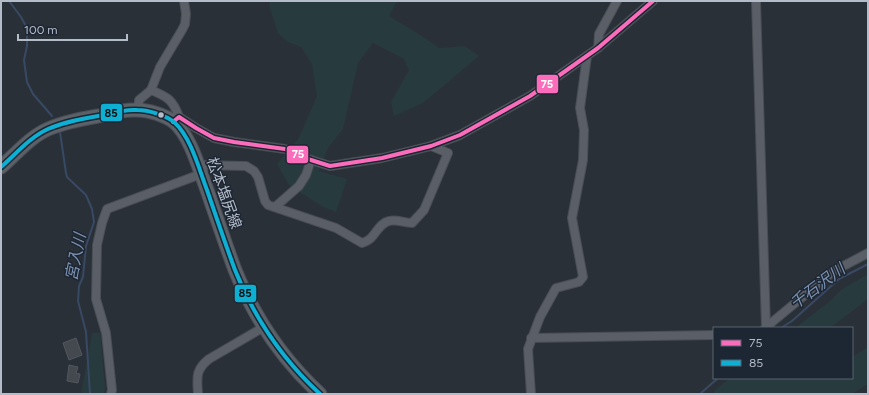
<svg xmlns="http://www.w3.org/2000/svg" width="869" height="395" font-family="Figtree,'Noto Sans JP',sans-serif">
<rect width="100%" height="100%" fill="#2a3038"/>
<g fill="#273a3e">
<polygon points="270,1 397,1 389,16 422,36 439,48 465,46 479,56 423,103 394,116 391,102 409,70 404,59 373,43 358,63 343,129 328,148 319,171 347,179 336,212 323,207 289,185 277,164 299,138 317,96 312,64 301,47 288,42 278,33 269,5"/>
<polygon points="868,274 868,299 830,328 795,328 829,302 841,290"/>
<polygon points="92,333 100,333 105,387 104,394 81,394"/>
<polygon points="868,347 868,384 852,394 713,394 715,390 730,378 852,378 852,357"/>
</g>
<g fill="none" stroke-linecap="round" stroke-linejoin="round">
<g stroke="#384963" stroke-width="2">
<polyline points="9,1 21,17 27,28 27,46 24,60 27,82 33,94 52,116"/>
<polyline points="60,132 66,173 67,177 86,195 92,209 94,222 86,246 83,277 79,286 78,301 86,332 90,394"/>
<polyline points="781,328 792,321 839,279 868,264"/>
<polyline points="700,394 718,378"/>
</g>
</g>
<g fill="#444950" stroke="#52575f">
<polygon points="76,338 82,355 69,360 63,343"/>
<polygon points="69,365 78,367 76,373 80,374 78,383 67,381"/>
</g>
<g fill="none" stroke-linecap="round" stroke-linejoin="round">
<g stroke="#484c53" stroke-width="10">
<g id="minor">
<polyline points="756,1 766,328"/>
<polyline points="598,48 599,34 617,1"/>
<path d="M 151,90 C 168,97 173,100 179,117"/>
<polyline points="138,110 139,100 151,90 160,67 182,30 185,24 186,14 184,1"/>
<polyline points="173,122 179,117 196,128 214,138 234,142 285,149 311,160 330,166 382,158 431,146 460,135 530,96 598,48 653,1"/>
<path d="M 198,165 L 246,166 L 254,171 L 258,177 L 265,201 L 268,205 L 336,228 L 362,243 C 365,242 369,240 371,238 C 377,232 380,223 389,221 C 397,219 404,223 412,223 L 424,210 L 448,153 L 431,146"/>
<polyline points="275,207 299,186 306,175 311,160"/>
<polyline points="765,328 834,271 868,253"/>
<polyline points="531,338 714,335"/>
<polyline points="111,394 112,390 106,333 96,299 97,245 102,223 107,209 201,174"/>
<path d="M 198,394 C 197,378 195,370 209,359 L 264,327"/>
<polyline points="531,394 528,349 540,317 556,288 579,282 583,277 572,218 583,160 584,130 580,108 587,56"/>
</g>
</g>
<g stroke="#484c55" stroke-width="15">
<path id="primary" d="M 1,167 C 16,154 30,137 48,129 C 64,122 81,119 98,116 C 111,113 124,109 137,110 C 148,110 165,115 174,122 C 191,137 199,169 207,190 C 216,216 225,243 235,270 C 254,317 282,359 320,394"/>
</g>
<use href="#minor" stroke="#5a5e66" stroke-width="8"/>
<use href="#primary" stroke="#5c6168" stroke-width="13"/>
<g stroke="#1d2633" stroke-width="7">
<polyline id="bus-1" points="173,122 179,117 196,128 214,138 234,142 285,149 311,160 330,166 382,158 431,146 460,135 530,96 598,48 653,1"/>
</g>
<g stroke="#1d2633" stroke-width="7">
<path id="bus-2" d="M 1,167 C 16,154 30,137 48,129 C 64,122 81,119 98,116 C 111,113 124,109 137,110 C 148,110 165,115 174,122 C 191,137 199,169 207,190 C 216,216 225,243 235,270 C 254,317 282,359 320,394"/>
</g>
<use href="#bus-1" stroke="#fb6dba" stroke-width="4"/>
<use href="#bus-2" stroke="#0dafd3" stroke-width="4"/>
</g>
<circle fill="#b4bcc9" stroke="#1d2633" stroke-width="1.5" cx="161" cy="115" r="3.5"/>
<g text-anchor="middle" stroke-width="3" stroke-linejoin="round" paint-order="stroke">
<g font-size="15" fill="#b4bcc9" stroke="#1d2633">
<text transform="translate(224 193) rotate(70)" y="5">松本塩尻線</text>
</g>
<g font-size="16" font-style="italic" fill="#7c92b1" stroke="#1d2633">
<text transform="translate(75 257) rotate(-79)" y="6">宮入川</text>
<text transform="translate(817 286) rotate(-37)" y="6">千石沢川</text>
</g>
</g>
<g stroke="#1d2633" stroke-width="1.5">
<rect x="536" y="74" width="23" height="20" rx="4" fill="#fb6dba"/>
<rect x="100" y="103" width="23" height="19" rx="4" fill="#0dafd3"/>
<rect x="286" y="145" width="23" height="19" rx="4" fill="#fb6dba"/>
<rect x="234" y="284" width="23" height="19" rx="4" fill="#0dafd3"/>
</g>
<g font-size="11" text-anchor="middle" font-weight="bold" fill="#fff">
<text x="547" y="88">75</text>
<text x="298" y="158">75</text>
</g>
<g font-size="11" text-anchor="middle" font-weight="bold" fill="#111">
<text x="111" y="117">85</text>
<text x="245" y="297">85</text>
</g>
<rect width="869" height="395" fill="none" stroke="#b4bcc9" stroke-width="4"/>
<rect x="713" y="327" width="140" height="52" fill="#1d2633" stroke="#59626f"/>
<rect x="721" y="340" width="20" height="6" fill="#fb6dba" stroke="#59626f"/>
<text x="749" y="347" font-size="12" fill="#b4bcc9">75</text>
<rect x="721" y="360" width="20" height="6" fill="#0dafd3" stroke="#59626f"/>
<text x="749" y="367" font-size="12" fill="#b4bcc9">85</text>
<path d="M18 34v6h109v-6" fill="none" stroke="#b4bcc9" stroke-width="2"/>
<text x="24" y="34" font-size="12" fill="#b4bcc9" stroke="#1d2633" stroke-width="3" paint-order="stroke">100 m</text>
</svg>
